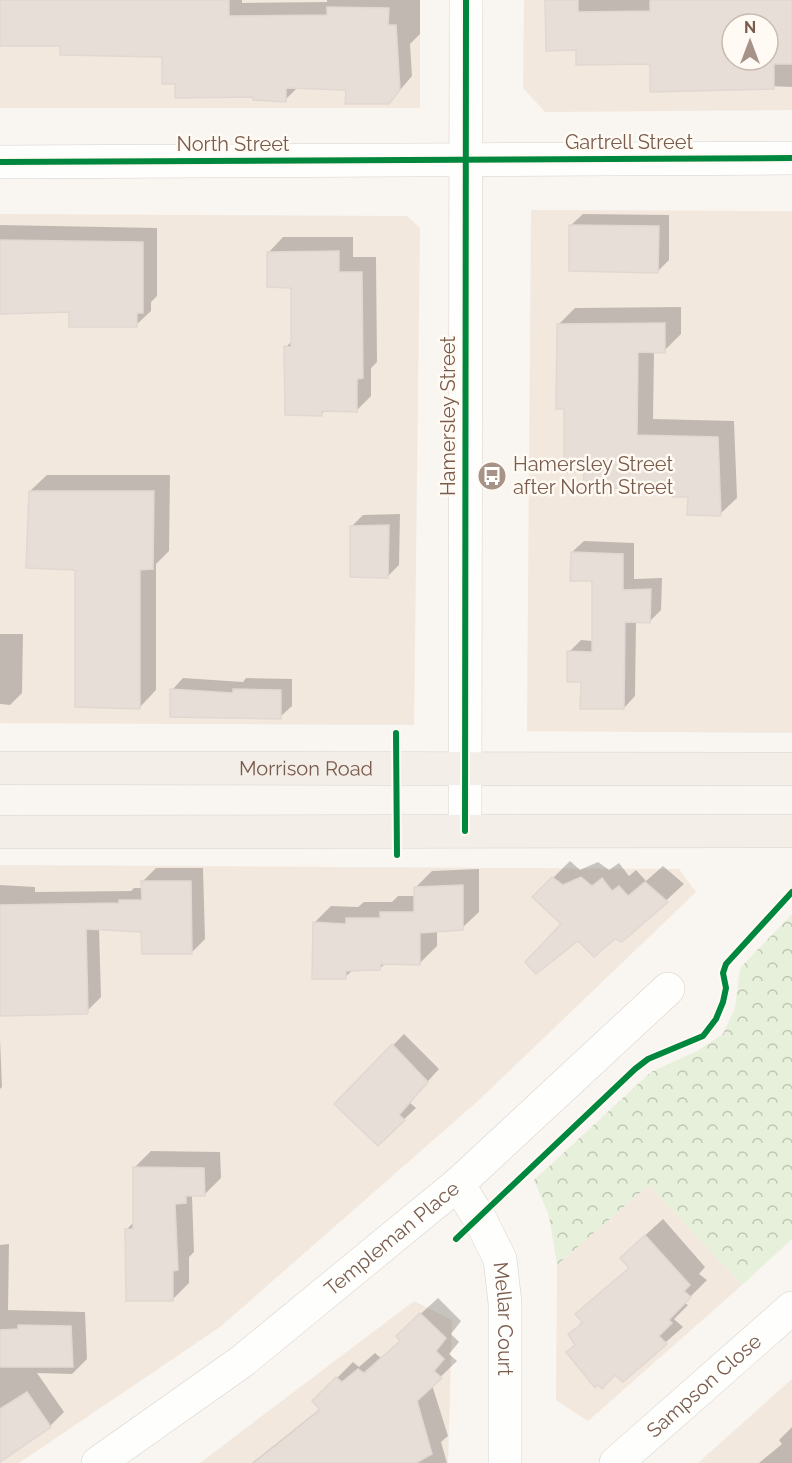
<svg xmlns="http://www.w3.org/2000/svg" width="792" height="1463" font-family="Raleway,sans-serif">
<defs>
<pattern id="forest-crowns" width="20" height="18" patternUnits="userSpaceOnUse" patternTransform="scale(1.5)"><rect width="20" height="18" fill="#e7f0db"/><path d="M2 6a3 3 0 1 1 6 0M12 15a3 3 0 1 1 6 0" fill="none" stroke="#c0c6b4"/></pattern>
</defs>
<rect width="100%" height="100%" fill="#f9f5f0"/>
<g fill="#f2e8de" fill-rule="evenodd">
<rect x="0" y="0" width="420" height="108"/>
<path d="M 524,0 L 792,0 L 792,110 L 545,112 L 523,88 ZM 732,24 L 768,24 L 768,60 L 732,60 Z"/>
<polygon points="531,210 792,211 792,733 527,731"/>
<polygon points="0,214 407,216 420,228 414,725 0,723"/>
<polygon points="0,865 679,869 696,892 479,1100 220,1327 19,1463 0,1463"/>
<polygon points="649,1185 742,1285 588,1421 556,1400 557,1265"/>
<polygon points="414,1301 452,1320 448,1463 200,1463"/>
<polygon points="792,1378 792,1463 698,1463 792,1379"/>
</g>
<polygon fill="url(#forest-crowns)" points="792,914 792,1239 742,1285 649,1185 557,1265 549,1216 534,1180 651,1072 697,1051 723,1034 735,1008 740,968"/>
<g fill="#0003" fill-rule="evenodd">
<polygon points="0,0 242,0 242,3 327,2 327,0 420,0 420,34 410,44 412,76 389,103 347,89 298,87 285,100 177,83 164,55 62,44 0,44"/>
<path d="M 546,0 L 792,0 L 792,87 L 767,86 L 577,49 ZM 732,24 L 768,24 L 768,60 L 732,60 Z"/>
<polygon points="583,214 669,215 669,260 657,272 571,225"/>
<polygon points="0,225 157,228 157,296 151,302 151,311 136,325 70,310 0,312"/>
<polygon points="283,237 353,237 353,257 376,257 377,362 371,368 371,396 356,411 326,409 322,414 286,347 292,341 292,286 269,252"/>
<polygon points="681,307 681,334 664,351 654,351 653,419 734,421 737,498 720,514 673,488 585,471 566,408 558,325 575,308"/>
<polygon points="47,475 170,475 169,551 156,564 156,690 140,707 77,568 30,491"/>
<polygon points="400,514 399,565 388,576 351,527 363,515"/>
<polygon points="584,541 634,543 634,579 662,578 661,610 650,621 636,621 635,696 624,708 582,681 569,652 581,640 593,641 593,580 572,552"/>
<polygon points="0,634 23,634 22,693 10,705 0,704"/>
<polygon points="183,678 243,682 246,678 292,679 292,706 280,717 172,690"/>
<polygon points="570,861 580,870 598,862 609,870 619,863 629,876 636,870 646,881 663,866 684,884 622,941 563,924 534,897"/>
<polygon points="156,868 203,868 205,939 192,952 142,931 99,928 101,997 86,1012 0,1014 0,885 35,887 35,892 131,891 134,888 143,888 143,881"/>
<polygon points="479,869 479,912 462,928 437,931 437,946 420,963 386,963 379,969 354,969 345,977 314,923 331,906 358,907 364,902 392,902 398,896 415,896 415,888 432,871"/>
<polygon points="404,1034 439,1069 409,1102 416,1108 378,1144 336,1104"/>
<polygon points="0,1039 2,1087 0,1089"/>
<polygon points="151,1151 220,1152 221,1178 204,1195 192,1196 194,1252 189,1257 189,1283 173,1299 127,1229 135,1221 134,1168"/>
<polygon points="663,1219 705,1267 699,1274 707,1280 684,1303 688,1305 674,1319 683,1327 623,1380 576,1344 570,1335 583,1321 594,1298 630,1267 639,1241"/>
<polygon points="9,1244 8,1310 85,1312 87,1359 72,1374 37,1373 64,1412 50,1426 0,1461 0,1245"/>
<polygon points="438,1298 461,1321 451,1334 459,1342 449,1354 457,1361 432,1385 448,1436 441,1442 447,1463 252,1463 321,1408 314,1401 353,1362 359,1367 375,1353 381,1358 401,1340 414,1320"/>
<polygon points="792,1427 792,1463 759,1463 782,1444 779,1440"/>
</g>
<g fill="#e6ded7" stroke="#e2d8d2" stroke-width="1.5" fill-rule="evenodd">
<polygon points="0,0 229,0 229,16 327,15 327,7 389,8 388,25 396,25 400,90 389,104 345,104 346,90 286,88 286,102 253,100 253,97 175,98 175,84 162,84 162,57 60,55 60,46 0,46"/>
<path d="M 545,0 L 578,0 L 578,12 L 650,11 L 650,0 L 792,0 L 792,64 L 774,64 L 774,89 L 650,92 L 650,64 L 576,65 L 576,50 L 546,51 ZM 732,24 L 768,24 L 768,60 L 732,60 Z"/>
<polygon points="569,225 659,226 658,273 569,271"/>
<polygon points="0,240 143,242 143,313 137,313 137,327 69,327 69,312 0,314"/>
<polygon points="339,251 339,272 362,272 363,378 357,379 357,412 322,411 322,416 285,415 284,346 291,347 291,288 267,287 267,252"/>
<polygon points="665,323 665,353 638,352 637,435 718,437 721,516 687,515 688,497 671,497 671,489 583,488 584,472 564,472 564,409 556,409 557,324"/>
<polygon points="29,491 154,491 153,569 140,570 140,709 75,707 75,570 26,568"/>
<polygon points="389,525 388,578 350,577 350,526"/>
<polygon points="571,552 623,554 623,590 651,589 650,623 625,622 624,709 580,709 581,682 567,682 567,651 592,652 592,581 570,581"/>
<polygon points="170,689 233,693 233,689 281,690 281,719 170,717"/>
<polygon points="552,877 563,885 581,877 592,886 602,878 612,891 619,886 628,896 645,882 668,902 622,942 615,939 594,957 578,941 536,974 525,962 561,924 532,897"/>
<polygon points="141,881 191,881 192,954 142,954 141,932 86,929 88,1012 87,1014 0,1016 0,905 119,903 119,900 142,900"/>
<polygon points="463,885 463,930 420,933 420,965 381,964 380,970 346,971 346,979 312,979 313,922 346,924 346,918 380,918 380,912 414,912 414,887"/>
<polygon points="392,1044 428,1082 399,1115 405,1120 378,1146 334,1104"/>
<polygon points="133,1167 204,1168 205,1196 186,1196 186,1203 175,1204 178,1270 173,1271 173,1301 126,1301 125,1229 133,1229"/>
<polygon points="645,1235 690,1285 684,1291 691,1297 669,1320 672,1323 659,1336 667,1344 623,1382 615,1375 602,1389 598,1385 595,1388 566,1352 575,1345 568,1334 583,1323 575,1314 629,1268 620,1258"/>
<polygon points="420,1313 446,1338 436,1351 444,1359 434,1371 442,1378 417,1401 432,1454 416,1463 254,1463 320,1410 312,1401 336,1377 342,1382 358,1369 364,1373 400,1341 396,1336"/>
<polygon points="18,1325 71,1326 73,1367 0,1367 0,1330 18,1329"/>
<polygon points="27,1392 51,1427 0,1462 0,1409"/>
</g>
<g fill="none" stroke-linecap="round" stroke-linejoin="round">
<g stroke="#d7d1cb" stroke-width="34">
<g id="minor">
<polyline points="0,162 792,158"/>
<polyline points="465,831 466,0"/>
<path id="s1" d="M 458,1184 L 481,1221 L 500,1259 L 505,1303 L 505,1463"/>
<path id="s2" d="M 98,1463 L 241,1362 L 458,1184 L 668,989"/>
<path id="s3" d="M 616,1463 L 792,1308"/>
</g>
</g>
<g stroke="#dad1cc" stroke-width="34">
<g id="major">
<path id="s4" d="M 0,768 L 792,769"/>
<polyline points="0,832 792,831"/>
</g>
</g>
<use href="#minor" stroke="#fefefd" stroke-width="33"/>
<use href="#major" stroke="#f3eee8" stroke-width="33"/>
<g stroke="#fffaf3" stroke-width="10">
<g id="cycleway">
<polyline points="0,162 792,158"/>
<polyline points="396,733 397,855"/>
<polyline points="465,831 466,0"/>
<polyline points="456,1239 635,1069 648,1059 703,1036 716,1019 723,1002 726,988 723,973 726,964 792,892"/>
</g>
</g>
<use href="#cycleway" stroke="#00873e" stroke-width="6"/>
</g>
<defs>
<g id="bus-disc" transform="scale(1.5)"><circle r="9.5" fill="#a69286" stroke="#fffaf3"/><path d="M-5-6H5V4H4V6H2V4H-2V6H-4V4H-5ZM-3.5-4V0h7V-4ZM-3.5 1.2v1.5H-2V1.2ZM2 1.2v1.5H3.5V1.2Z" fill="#fff"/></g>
</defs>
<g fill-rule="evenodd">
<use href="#bus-disc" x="492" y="476"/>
</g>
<g text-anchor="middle" stroke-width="5" stroke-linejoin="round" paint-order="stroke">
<g font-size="20" fill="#7a5c4d" stroke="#fffaf3">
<text x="629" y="149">Gartrell Street</text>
<text x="233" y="151">North Street</text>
<text transform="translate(448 416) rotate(-90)" y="7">Hamersley Street</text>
<text dy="7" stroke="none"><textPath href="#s4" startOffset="306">Morrison Road</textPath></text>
<text dy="7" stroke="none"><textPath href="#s2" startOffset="370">Templeman Place</textPath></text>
<text dy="7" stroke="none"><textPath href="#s1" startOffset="146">Mellar Court</textPath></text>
<text dy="7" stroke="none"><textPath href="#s3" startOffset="117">Sampson Close</textPath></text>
</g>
<g font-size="20" fill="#7a5c4d" stroke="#fffaf3" text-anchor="start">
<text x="513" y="471">Hamersley Street<tspan x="513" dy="23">after North Street</tspan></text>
</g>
</g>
<g transform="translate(750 42)"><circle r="28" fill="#fffaf3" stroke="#cabbb1" stroke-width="1.5"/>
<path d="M0-4.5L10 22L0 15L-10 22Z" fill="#a69286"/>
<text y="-9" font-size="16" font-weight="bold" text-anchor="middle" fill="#7a5c4d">N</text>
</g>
</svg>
